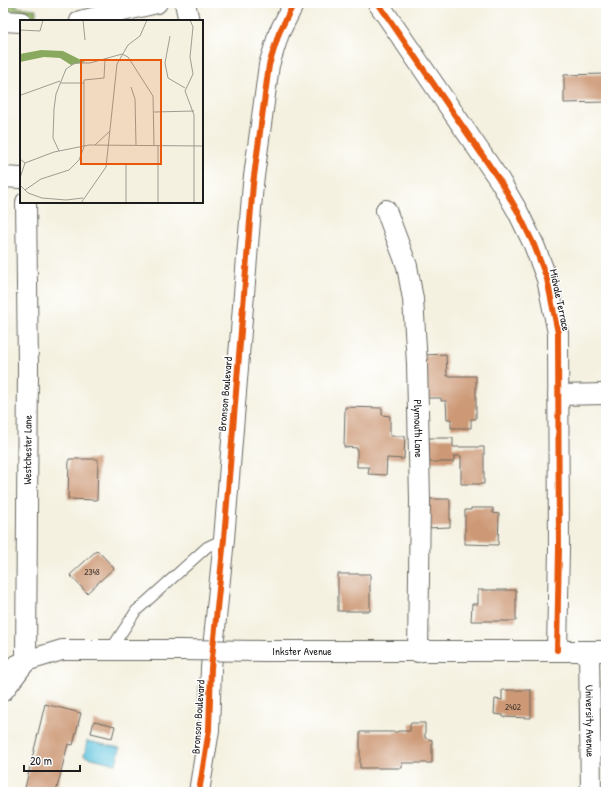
<svg xmlns="http://www.w3.org/2000/svg" width="609" height="795" font-family="'Patrick Hand',sans-serif">
<rect width="100%" height="100%" fill="#fff"/>
<filter id="ink" filterUnits="userSpaceOnUse"><feTurbulence type="fractalNoise" baseFrequency=".025" numOctaves="2"/><feDisplacementMap in="SourceGraphic" scale="8" xChannelSelector="R" yChannelSelector="G"/><feConvolveMatrix kernelMatrix="1 2 1 2 8 2 1 2 1" color-interpolation-filters="sRGB"/></filter>
<filter id="wash" filterUnits="userSpaceOnUse"><feTurbulence type="fractalNoise" baseFrequency=".012" numOctaves="4" result="noise"/><feDisplacementMap in="SourceGraphic" scale="16" xChannelSelector="R" yChannelSelector="G"/><feGaussianBlur stdDeviation="0.9" result="paint"/><feColorMatrix in="noise" values="0 0 0 0 0 0 0 0 0 0 0 0 0 0 0 0 0 1.4 0 .05"/><feComposite in="paint" operator="in"/></filter>
<g filter="url(#wash)">
<rect width="100%" height="100%" fill="#f4f1e0"/>
<polygon fill="#89aa5e" stroke="#52633d" points="3,3 17,3 17,7 36,9 36,21 3,19"/>
<polygon fill="#5fc4dd" stroke="#3e707c" points="87,741 120,748 116,764 84,756"/>
<g id="blocks">
<g fill="#cc9874">
<polygon points="606,74 606,102 564,103 564,75"/>
<polygon points="446,354 447,376 476,376 476,419 471,419 471,428 451,428 451,419 447,419 446,401 441,401 441,398 422,398 424,355"/>
<polygon points="345,407 382,408 382,415 390,416 390,436 405,436 404,459 387,458 386,475 368,474 369,467 357,467 357,448 344,447"/>
<polygon points="429,438 453,438 453,447 484,447 484,484 461,484 461,456 454,456 454,462 429,462"/>
<polygon points="69,459 98,459 97,500 68,499"/>
<polygon points="426,499 450,499 450,527 426,528"/>
<polygon points="471,508 493,508 493,513 499,514 498,545 465,544 465,510 471,510"/>
<polygon points="97,550 114,568 87,593 70,575"/>
<rect x="604" y="565" width="2" height="38"/>
<rect x="338" y="574" width="32" height="37"/>
<polygon points="478,590 516,590 516,621 471,621 472,604 478,604"/>
<polygon points="502,690 531,690 531,718 503,717 503,715 494,714 495,699 502,700"/>
<polygon points="45,704 81,713 73,745 68,744 56,792 37,792 37,791 25,788"/>
<polygon points="94,721 115,726 112,738 91,733"/>
<polygon points="410,723 425,723 425,738 432,740 432,763 402,763 402,768 360,768 360,732 396,732 399,731 410,731"/>
</g>
</g>
</g>
<g filter="url(#ink)">
<use href="#blocks" fill-opacity="0" stroke="#686761" stroke-width="1"/>
<g fill="none" stroke-linecap="round" stroke-linejoin="round">
<g stroke="#686761" stroke-width="12">
<polyline id="service" points="111,649 136,611 207,547 224,539"/>
</g>
<g stroke="#686761" stroke-width="22">
<g id="minor">
<polyline points="185,3 189,21"/>
<polyline points="378,3 500,181 518,212 534,245 547,279 558,333 559,549 557,650"/>
<polyline points="3,21 21,22"/>
<polyline points="80,21 157,3"/>
<polyline points="3,177 21,178"/>
<path id="s1" d="M 386,210 L 407,266 L 413,299 L 417,364 L 420,500 L 418,652"/>
<polyline points="558,395 606,394"/>
<path id="s2" d="M 264,651 L 606,651"/>
<path id="s3" d="M 589,651 L 591,792"/>
<polyline points="15,666 26,661 62,650 180,650"/>
<path id="s4" d="M 3,691 L 26,661 L 28,366 L 26,202"/>
<polyline points="199,792 209,730 211,668 224,539 253,184 269,65 279,33 294,3"/>
</g>
</g>
<use href="#service" stroke="#fff" stroke-width="10"/>
<use href="#minor" stroke="#fff" stroke-width="20"/>
<g stroke="#686761" stroke-width="22" stroke-linecap="butt">
<polyline id="minor-bridge" points="180,650 264,651"/>
</g>
<use href="#minor-bridge" stroke="#fff" stroke-width="20"/>
<g stroke="#fff" stroke-width="8">
<g id="cycleway">
<polyline points="378,3 500,181 518,212 534,245 547,279 558,333 559,549 557,650"/>
<polyline points="199,792 209,730 211,668 224,539 253,184 269,65 279,33 294,3"/>
</g>
</g>
<use href="#cycleway" stroke="#e8590c" stroke-width="6"/>
</g>
</g>
<g text-anchor="middle" stroke-width="3" stroke-linejoin="round" paint-order="stroke">
<g font-size="9" fill="#483b32">
<text x="92" y="575">2348</text>
<text x="513" y="710">2402</text>
</g>
<g font-size="11" fill="#1c1c1c" stroke="#fff">
<text transform="translate(560 300) rotate(78)" y="4">Midvale Terrace</text>
<text transform="translate(225 394) rotate(-85)" y="4">Bronson Boulevard</text>
<text dy="4" stroke="none"><textPath href="#s1" startOffset="223">Plymouth Lane</textPath></text>
<text dy="4" stroke="none"><textPath href="#s4" startOffset="249">Westchester Lane</textPath></text>
<text dy="4" stroke="none"><textPath href="#s2" startOffset="38">Inkster Avenue</textPath></text>
<text transform="translate(198 717) rotate(-86)" y="4">Bronson Boulevard</text>
<text dy="4" stroke="none"><textPath href="#s3" startOffset="70">University Avenue</textPath></text>
</g>
</g>
<g transform="translate(20 20)">
<rect width="183" height="183" fill="#f4f1e0"/>
<path d="M 21,30 L 43,31 L 65,42 L 51,45 L 40,38 L 24,37 L 0,42 L 0,34 Z" fill="#89aa5e"/>
<path fill="none" stroke="#9e9c92" stroke-width="1" d="M 63,0 L 65,20M 170,0 L 173,7 L 170,37 L 173,54 L 165,71 L 174,95 L 174,183M 0,10 L 20,11 L 23,0M 150,16 L 145,43 L 148,58 L 165,68M 40,63 L 64,63M 111,67 L 115,79 L 116,125M 1,75 L 40,61M 134,92 L 174,91M 75,125 L 90,111M 138,125 L 138,183M 39,131 L 33,118 L 34,89 L 36,74 L 46,49 L 55,43 L 70,43 L 102,34 L 108,37 L 133,76 L 134,125M 0,139 L 5,143 L 34,132 L 69,125 L 183,126M 0,158 L 5,143M 0,165 L 8,173 L 22,178 L 46,180 L 63,178M 5,170 L 21,159 L 49,150 L 59,140 L 64,127 L 64,60 L 84,58 L 85,39M 61,183 L 86,147 L 97,44 L 108,25 L 120,16 L 127,0M 106,183 L 106,145"/>
<path fill="#e8590c" fill-opacity="0.15" stroke="#e8590c" stroke-width="2" d="M 61,40 L 141,40 L 141,144 L 61,144 Z"/>
<rect width="183" height="183" fill="none" stroke="#1c1c1c" stroke-width="2"/>
</g>
<rect width="609" height="795" fill="none" stroke="#fff" stroke-width="16"/>
<path d="M24 765v6h56v-6" fill="none" stroke="#1c1c1c" stroke-width="2"/>
<text x="30" y="765" font-size="12" fill="#1c1c1c" stroke="#ffffff" stroke-width="3" paint-order="stroke">20 m</text>
</svg>
